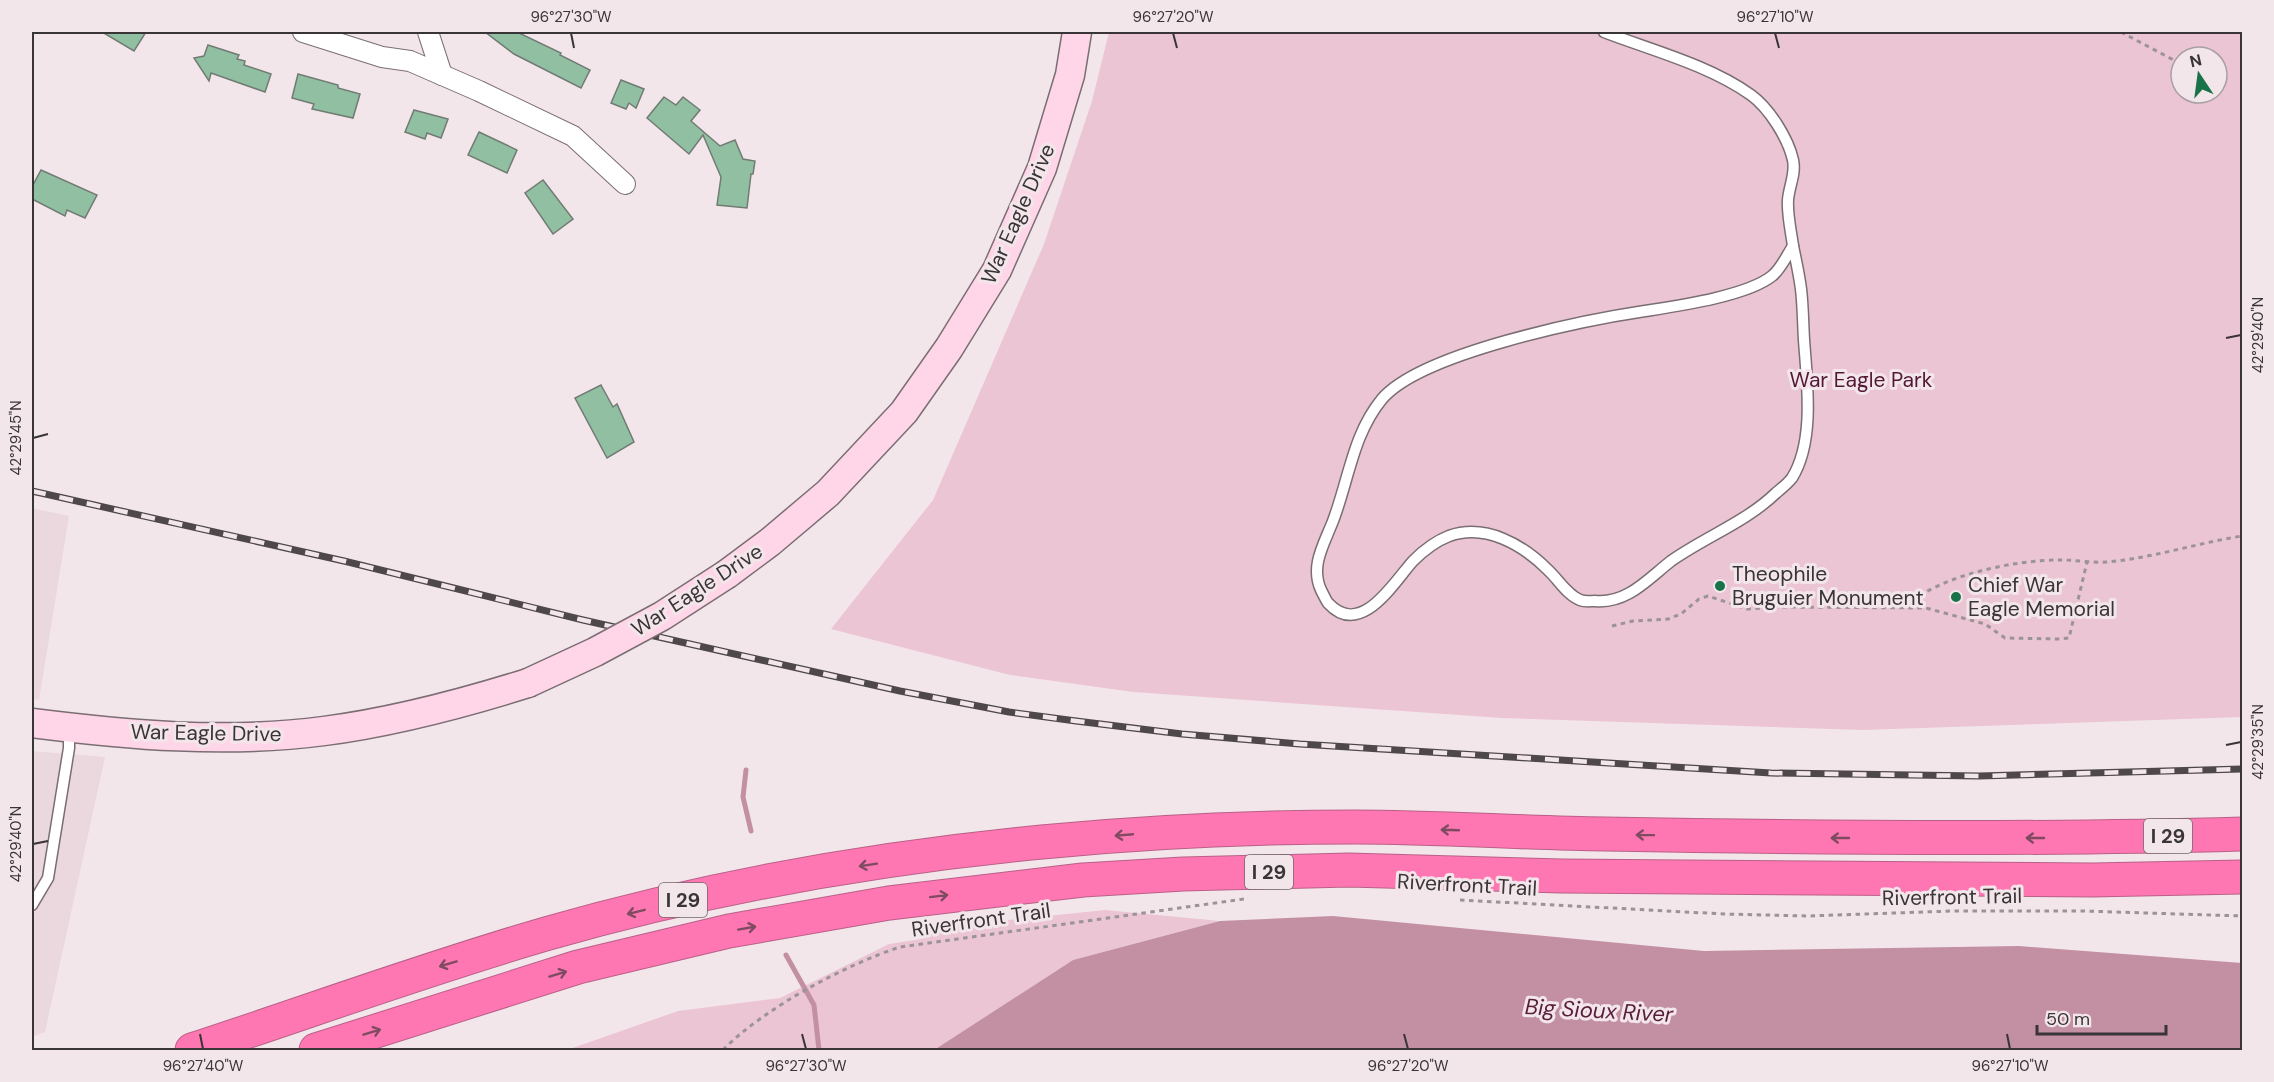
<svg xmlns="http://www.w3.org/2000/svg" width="2274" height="1082" font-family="'DM Sans',sans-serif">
<rect width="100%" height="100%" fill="#f3e6eb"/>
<g fill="#ebd7de">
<polygon points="32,508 69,516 39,700 32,699"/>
<polygon points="32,751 105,757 45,1032 32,1037"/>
</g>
<g fill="#ebc5d3" fill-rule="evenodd">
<path d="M 1109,32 L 2242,32 L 2242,717 L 1863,730 L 1502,718 L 1133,692 L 1010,675 L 831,629 L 933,500 L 1044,244 L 1092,101 ZM 2181,57 L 2217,57 L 2217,93 L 2181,93 Z"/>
<polygon points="1105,910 1220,921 1073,960 934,1050 567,1050 678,1011 780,998 889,944 921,939 920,929"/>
</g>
<polygon fill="#c290a2" points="1333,916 1704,951 2019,946 2242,963 2242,1050 934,1050 1073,960 1220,921"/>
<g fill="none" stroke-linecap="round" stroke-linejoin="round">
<g stroke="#c290a2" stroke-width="5">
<polyline points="746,770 743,797 751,831"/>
<polyline points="786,955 814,1005 819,1050"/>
</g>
</g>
<g fill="#90bfa2" stroke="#717b74" stroke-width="1.5">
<polygon points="102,32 146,32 134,51"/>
<polygon points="485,32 517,32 561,53 560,55 590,70 581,88 514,54"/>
<polygon points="208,45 239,55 237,59 245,61 244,65 271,74 265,92 211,73 209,81 194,58 204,56"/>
<polygon points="298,74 338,85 338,88 360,94 353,118 312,109 314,104 292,98"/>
<polygon points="621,80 644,89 636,108 629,103 626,109 611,103"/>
<polygon points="664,97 676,105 683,97 700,110 691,121 720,146 735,140 743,159 755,161 753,174 751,174 747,208 717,205 721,177 703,135 689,154 647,118"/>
<polygon points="414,110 448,119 441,138 427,133 425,139 405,132"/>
<polygon points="479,132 517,150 507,173 468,155"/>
<polygon points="41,170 97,195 85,218 67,210 65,216 32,199 32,187"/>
<polygon points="543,180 573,219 553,234 525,193"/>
<polygon points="601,385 613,407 617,404 634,442 607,458 575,398"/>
</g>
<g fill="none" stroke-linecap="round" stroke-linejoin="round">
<g stroke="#7a6e72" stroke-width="13">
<g id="service">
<path d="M 1604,32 C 1651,50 1709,65 1751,95 C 1769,108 1788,138 1793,160 C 1796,174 1789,186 1788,200 C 1787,214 1791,231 1793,246"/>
<path d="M 1793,246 C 1796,260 1799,274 1801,289 C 1803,306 1803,323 1804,340 C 1807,382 1815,441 1792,478 C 1788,483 1781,489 1776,493 C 1746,522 1705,537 1671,561 C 1648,579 1627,604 1595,601 C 1590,601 1585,602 1580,600 C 1567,595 1558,579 1548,570 C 1523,545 1486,523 1449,536 C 1436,541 1423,551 1413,561 C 1394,582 1361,639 1328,603 C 1327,602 1322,592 1321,590 C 1310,566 1324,544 1333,521 C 1349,479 1353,434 1382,399 C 1421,353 1585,320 1645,311 C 1677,306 1747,296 1772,276 C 1781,269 1787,255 1793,246 Z"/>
<polyline points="32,905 48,878 69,748 69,728"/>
</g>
</g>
<g stroke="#7a6e72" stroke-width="22">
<g id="minor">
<polyline points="303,32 382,57 410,61 479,91 573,136 625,184"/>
<polyline points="428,32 442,75"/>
</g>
</g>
<g stroke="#7a6e72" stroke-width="31">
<g id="secondary">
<polyline points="727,574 770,542 828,493 904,412 949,348 997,270 1042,168 1070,75 1077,32"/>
<path d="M 32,723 C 127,735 227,744 324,731 C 394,722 461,704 528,683"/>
</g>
</g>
<g stroke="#b96087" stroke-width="35">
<g id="motorway">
<path d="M 192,1050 C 311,1011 428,968 549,933 C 709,887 876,858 1042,842 C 1146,832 1250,827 1355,827 C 1438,827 1522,833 1605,834 C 1818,838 2030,840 2242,834"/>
<polyline points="316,1050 578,967 729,931 889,903 1083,880 1183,874 1349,870 1562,876 2092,880 2242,877"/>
</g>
</g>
<g stroke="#9c9396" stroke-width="3" stroke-dasharray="4.5 4.5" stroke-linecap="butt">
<polyline points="2121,32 2181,64"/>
<path d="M 1905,606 C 1942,575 2013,560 2061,560 C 2076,560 2092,563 2107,562 C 2153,558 2197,543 2242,536"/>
<polyline points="1612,626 1633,621 1668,619 1681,614 1699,599 1708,596 1747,609 1782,607 1926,608 1985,624 2005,638 2060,639 2069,638 2087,562"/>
<polyline points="1460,900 1724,914 1807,916 1953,911 2084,911 2242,916"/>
<path d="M 723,1050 C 764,1008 845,965 900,947 L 1244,899"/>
</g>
<use href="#service" stroke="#fff" stroke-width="10"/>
<use href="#minor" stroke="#fff" stroke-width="20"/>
<use href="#secondary" stroke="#ffd6e8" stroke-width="28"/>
<use href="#motorway" stroke="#fe77b2" stroke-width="33"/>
<g stroke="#4e484a" stroke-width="7">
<polyline id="rail" points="32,491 344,561 583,620 900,691 1009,712 1076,721 1182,734 1300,744 1771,773 1979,776 2242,769"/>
</g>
<use href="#rail" stroke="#f3e6eb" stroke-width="4.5" stroke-dasharray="14" stroke-linecap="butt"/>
<g stroke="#7a6e72" stroke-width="31" stroke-linecap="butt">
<polyline id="secondary-bridge" points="528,683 595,652 662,616 727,574"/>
</g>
<use href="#secondary-bridge" stroke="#ffd6e8" stroke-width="28"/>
</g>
<defs><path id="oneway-shaft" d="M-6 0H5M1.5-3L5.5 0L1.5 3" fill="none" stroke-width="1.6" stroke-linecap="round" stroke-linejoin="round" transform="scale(1.5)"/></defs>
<g stroke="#7e4b61">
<use href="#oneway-shaft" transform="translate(1450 830) rotate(-178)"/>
<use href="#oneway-shaft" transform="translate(1124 835) rotate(175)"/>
<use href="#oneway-shaft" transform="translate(1645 835) rotate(-179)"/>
<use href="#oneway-shaft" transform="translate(1840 838) rotate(-180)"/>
<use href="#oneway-shaft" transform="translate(2035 838) rotate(-180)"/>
<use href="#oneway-shaft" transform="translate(868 865) rotate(171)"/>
<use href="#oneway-shaft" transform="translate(939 896) rotate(-7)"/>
<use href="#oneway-shaft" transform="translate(636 912) rotate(166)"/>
<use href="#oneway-shaft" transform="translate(747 928) rotate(-10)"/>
<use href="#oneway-shaft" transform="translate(448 964) rotate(163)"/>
<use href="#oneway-shaft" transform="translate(558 974) rotate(-17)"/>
<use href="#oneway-shaft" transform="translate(372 1032) rotate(-17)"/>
</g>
<path fill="none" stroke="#393436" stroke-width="2" d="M 571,33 L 574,48M 1173,33 L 1177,48M 1775,33 L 1779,48M 2226,338 L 2241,335M 33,438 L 48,434M 2226,745 L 2241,742M 33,844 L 48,841M 200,1034 L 203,1049M 802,1034 L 806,1049M 1404,1034 L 1408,1049M 2007,1034 L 2010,1049"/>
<g fill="#187348" stroke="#f3e6eb" stroke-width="2">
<circle cx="1720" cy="586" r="6"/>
<circle cx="1956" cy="597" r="6"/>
</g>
<g text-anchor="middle" stroke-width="6" stroke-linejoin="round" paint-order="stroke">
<g fill="#f3e6eb" stroke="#71696c" stroke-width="1.5">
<rect x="2144" y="819" width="48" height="34" rx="4.5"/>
<rect x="1245" y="855" width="48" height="34" rx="4.5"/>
<rect x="659" y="883" width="48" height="34" rx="4.5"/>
</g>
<g font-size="20" font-weight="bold" fill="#393436">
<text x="2168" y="843">I 29</text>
<text x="1269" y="879">I 29</text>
<text x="683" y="907">I 29</text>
</g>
<g font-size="21" fill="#393436" stroke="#f3e6eb">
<text transform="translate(1018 214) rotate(-66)" y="7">War Eagle Drive</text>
<text transform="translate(697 590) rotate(-33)" y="7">War Eagle Drive</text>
<text transform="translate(206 733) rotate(1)" y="7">War Eagle Drive</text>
<text transform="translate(1467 885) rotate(3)" y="7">Riverfront Trail</text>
<text transform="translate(1952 897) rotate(-1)" y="7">Riverfront Trail</text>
<text transform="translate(981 920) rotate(-8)" y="7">Riverfront Trail</text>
</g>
<g font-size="21" fill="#531733" stroke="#f3e6eb">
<text x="1861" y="387">War Eagle Park</text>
</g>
<g font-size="21" fill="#393436" stroke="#f3e6eb" text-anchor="start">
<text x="1732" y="581">Theophile<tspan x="1732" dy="24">Bruguier Monument</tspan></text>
<text x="1968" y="592">Chief War<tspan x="1968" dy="24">Eagle Memorial</tspan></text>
</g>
<g font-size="22" font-style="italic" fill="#591d39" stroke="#f3e6eb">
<text transform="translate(1599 1010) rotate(3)" y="8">Big Sioux River</text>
</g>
</g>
<rect width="2274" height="1082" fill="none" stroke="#f3e6eb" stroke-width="66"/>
<g transform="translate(2199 75) rotate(347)"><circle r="28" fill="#f3e6eb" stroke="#a99fa3" stroke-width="1.5"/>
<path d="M0-4.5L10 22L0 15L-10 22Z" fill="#187348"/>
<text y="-9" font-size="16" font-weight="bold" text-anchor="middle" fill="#393436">N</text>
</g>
<path d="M2037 1025v9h129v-9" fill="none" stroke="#393436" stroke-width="3"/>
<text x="2046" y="1025" font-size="18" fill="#393436" stroke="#f3e6eb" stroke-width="4.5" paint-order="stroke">50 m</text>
<rect x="33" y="33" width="2208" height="1016" fill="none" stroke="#393436" stroke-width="2"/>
<g font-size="15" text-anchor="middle" fill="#393436">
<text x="571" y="22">96°27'30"W</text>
<text x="1173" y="22">96°27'20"W</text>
<text x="1775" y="22">96°27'10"W</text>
<text transform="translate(2258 335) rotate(-90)" y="5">42°29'40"N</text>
<text transform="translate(16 438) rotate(-90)" y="5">42°29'45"N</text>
<text transform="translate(2258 742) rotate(-90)" y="5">42°29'35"N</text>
<text transform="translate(16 844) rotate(-90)" y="5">42°29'40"N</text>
<text x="203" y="1071">96°27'40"W</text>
<text x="806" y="1071">96°27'30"W</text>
<text x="1408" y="1071">96°27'20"W</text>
<text x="2010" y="1071">96°27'10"W</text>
</g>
</svg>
